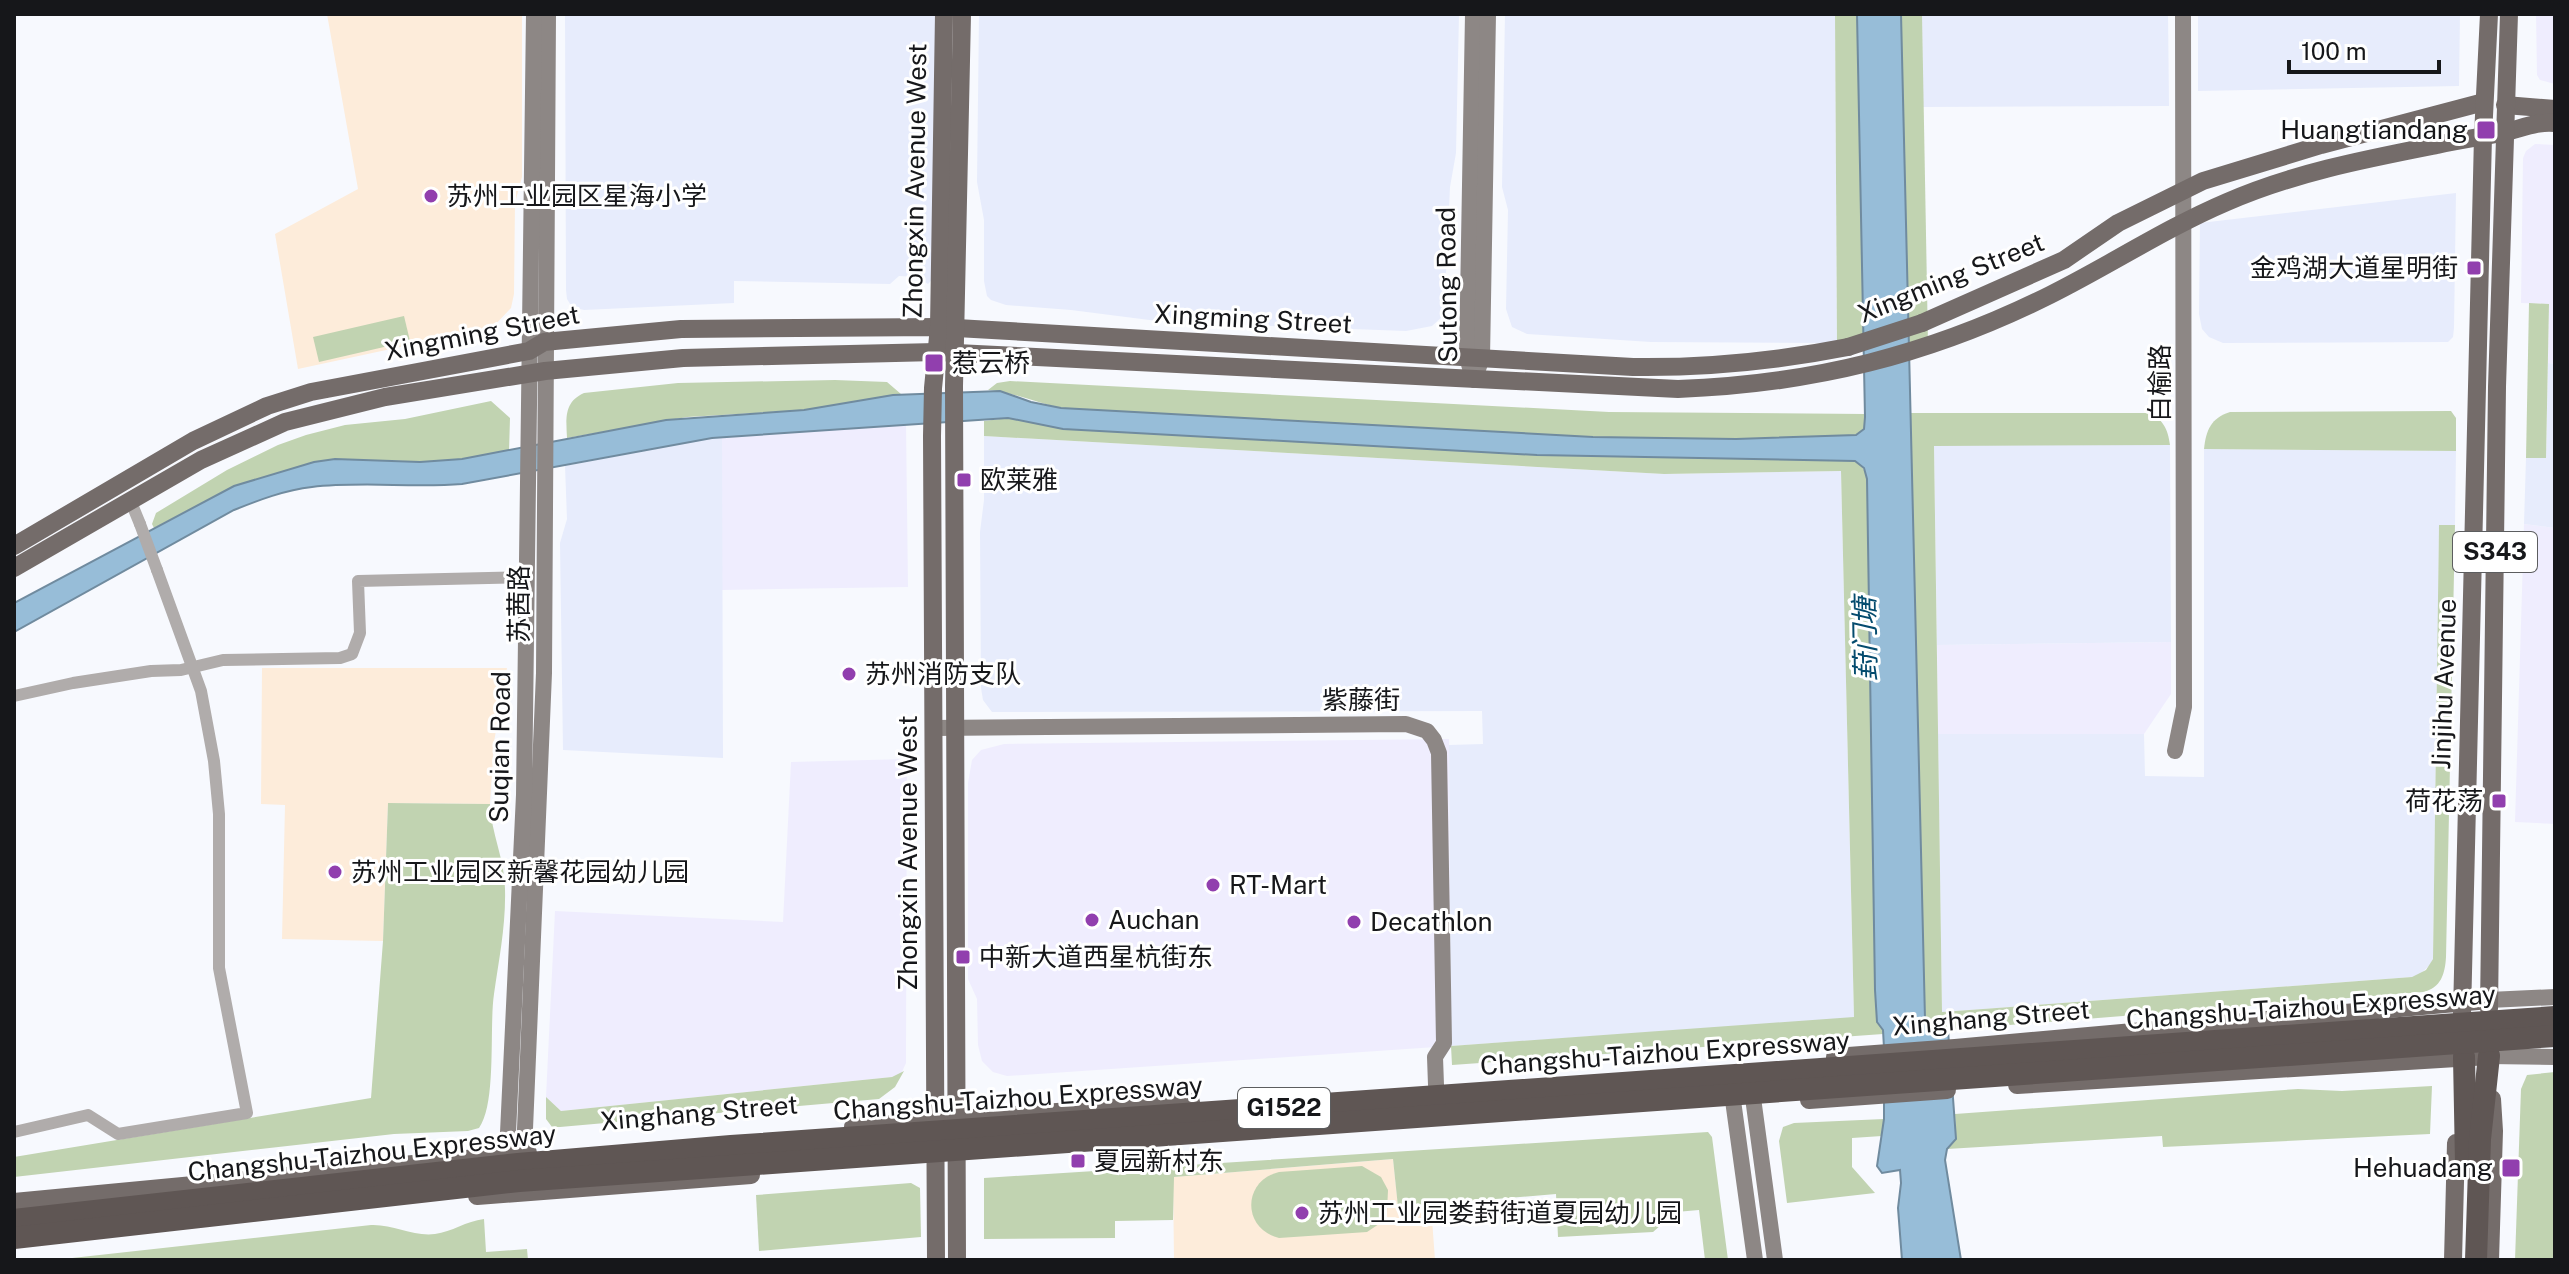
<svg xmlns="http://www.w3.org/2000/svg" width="2569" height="1274" font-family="'Public Sans','Noto Sans SC',sans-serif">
<rect width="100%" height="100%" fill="#f7f9fe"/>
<g fill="#efedfe">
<polygon points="2536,14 2555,14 2555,84 2540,80 2537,75"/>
<polygon points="2535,144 2555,145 2555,364 2548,363 2549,304 2521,303 2523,158 2526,151"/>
<polygon points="906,424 908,587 722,590 722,438"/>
<polygon points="2524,524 2555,528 2555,824 2515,822"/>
<polygon points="2171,642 2171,694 2144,734 1938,734 1937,645"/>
<polygon points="1449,739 1451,1046 1007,1076 993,1072 982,1061 978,1045 977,999 968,979 968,783 972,760 981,750 1004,744"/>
<polygon points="907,759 906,1053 906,1063 901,1074 892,1077 561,1111 546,1097 555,911 783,922 791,762"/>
</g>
<g fill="#e7ecfc">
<polygon points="565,14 940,14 938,273 928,284 917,277 899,276 890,284 734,281 734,303 584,310 572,307 567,299 566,290"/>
<polygon points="979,14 1459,14 1456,153 1450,187 1444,315 1432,326 1406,331 1165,322 1071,310 1006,305 991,300 987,296 984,281 984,220 977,182"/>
<polygon points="1505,14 1835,14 1837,343 1651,342 1527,334 1512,327 1506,309 1508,210 1502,187"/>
<polygon points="1922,14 2168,14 2169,106 1923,107"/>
<polygon points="2198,14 2460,14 2459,86 2198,91"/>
<polygon points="2456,193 2454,328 2453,337 2448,342 2223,343 2209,337 2202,329 2199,314 2200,223"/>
<polygon points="2548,363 2555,364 2555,528 2524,524 2526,458 2546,458"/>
<polygon points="984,436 1664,474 1841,471 1854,1018 1451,1046 1449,745 1483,744 1482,711 992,712 983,700 981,688 980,532 984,500"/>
<polygon points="712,438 722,438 723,758 563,750 560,543 567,519 565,466"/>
<polygon points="1934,445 2170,445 2171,642 1937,645"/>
<polygon points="2204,449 2456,451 2455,525 2439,526 2433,959 2430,965 2419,975 2412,977 1942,1012 1938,734 2144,734 2145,776 2204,777"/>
</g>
<g fill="#fdecda">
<polygon points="327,14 522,14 522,177 515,203 514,294 511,308 493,327 298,369 275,234 358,189"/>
<polygon points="262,668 507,668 494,742 490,804 388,803 383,941 282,939 285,805 261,804"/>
<polygon points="1393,1159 1398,1206 1431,1205 1435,1260 1174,1260 1173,1177"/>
</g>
<g fill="#c1d3b1">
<polygon points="1835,14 1857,14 1864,343 1837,343"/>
<polygon points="1901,14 1922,14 1928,344 1909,345"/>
<polygon points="2529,303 2549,304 2546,458 2526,458"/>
<polygon points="404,316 410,341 319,362 313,337"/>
<path d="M 835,380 L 887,382 L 901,394 L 804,410 L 687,417 L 567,438 C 566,418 564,402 584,393 L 678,383 Z"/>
<path d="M 1010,381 L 1609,412 L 1865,414 L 1864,429 L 1859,434 L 1849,436 L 1736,439 L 1593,437 L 1061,408 C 1037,403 1013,392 988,390 L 997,383 Z"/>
<polygon points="491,401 510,418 509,452 441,462 335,459 314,462 234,486 154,528 152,524 156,513 227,470 278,445 306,435 345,425 405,419"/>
<path d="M 2451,411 L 2456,418 L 2456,451 L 2204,449 C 2206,430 2211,418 2230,412 Z"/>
<path d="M 1910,413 L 2147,413 C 2163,418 2168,429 2170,445 L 1934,446 L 1942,1012 L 2412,977 L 2426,970 L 2433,959 L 2439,525 L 2455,525 L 2446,957 C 2445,974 2441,988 2423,992 L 1948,1030 L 1935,1030 L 1928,1027 L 1925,1019 Z"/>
<path d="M 1008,418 L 1063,429 L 1537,455 L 1849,460 C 1860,462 1865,468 1867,479 L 1875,990 L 1877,1021 L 1882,1025 L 1883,1034 L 1452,1065 L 1451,1046 L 1854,1017 L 1841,471 L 1664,474 L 984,436 L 984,421 Z"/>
<path d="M 388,803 L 490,804 C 491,833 505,860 505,889 C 506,925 499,959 494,994 C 489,1027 497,1103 479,1128 L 468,1131 L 394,1134 L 14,1177 L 14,1157 L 371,1098 L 383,941 Z"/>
<polygon points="904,1071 895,1087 879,1099 560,1127 552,1127 546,1119 546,1097 561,1111 892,1077"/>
<polygon points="2555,1072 2555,1260 2515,1260 2521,1089 2527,1075"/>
<polygon points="2432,1086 2430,1134 2163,1147 2162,1136 1947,1149 1956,1139 1955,1114 2298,1089 2342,1091"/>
<polygon points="1884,1119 1882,1136 1852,1138 1852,1167 1875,1193 1787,1203 1779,1141 1783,1127 1794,1123"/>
<polygon points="1708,1132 1712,1137 1728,1260 1705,1260 1699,1210 1676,1212 1653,1232 1558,1237 1556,1194 1398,1207 1393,1159 1174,1177 1173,1220 1115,1221 1115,1238 984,1239 984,1178"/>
<path d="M 1362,1166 L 1381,1177 L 1388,1190 L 1387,1212 L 1379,1224 L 1367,1232 L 1279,1238 C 1242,1229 1242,1181 1279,1172 Z"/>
<polygon points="911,1183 920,1188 921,1237 759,1251 756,1195"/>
<path d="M 484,1219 L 486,1252 L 527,1249 L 528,1260 L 54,1260 L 371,1225 C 393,1224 414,1237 435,1234 C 452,1232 466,1221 484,1219 Z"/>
</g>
<path fill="#97bdd8" stroke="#708b9f" stroke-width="2" d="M 1857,14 L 1901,14 L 1925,1019 L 1930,1029 L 1948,1030 L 1956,1139 L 1947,1149 L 1945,1160 L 1961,1260 L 1902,1260 L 1898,1208 L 1901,1183 L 1900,1170 L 1882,1173 L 1877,1166 L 1884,1119 L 1884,1048 L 1883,1030 L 1877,1022 L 1875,990 L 1867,479 L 1864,468 L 1855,461 L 1537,455 L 1063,429 L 1008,418 L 712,438 L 462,484 C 412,488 362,481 312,487 C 285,490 259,500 234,510 L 14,632 L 14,603 L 234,486 L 314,462 L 335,459 L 420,462 L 462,459 L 666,420 L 804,410 L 893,395 L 1000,391 L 1031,402 L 1061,408 L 1593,437 L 1736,439 L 1856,435 L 1864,429 L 1865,417 Z"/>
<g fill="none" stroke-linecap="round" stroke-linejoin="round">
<g stroke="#b0acab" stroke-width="12">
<polyline points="131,502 140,524"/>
<polyline points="14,696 73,683 151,671 181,670 223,660 340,658 352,654 360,633 358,581 527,577"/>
<polyline points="14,1132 88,1115 118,1134 247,1113 219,968 219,814 214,761 201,691 157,570"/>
</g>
<g stroke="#8d8785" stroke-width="16">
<polyline points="1470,368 1467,357 1473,14"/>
<polyline points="1474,380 1482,358 1488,14"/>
<polyline points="934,728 1406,724 1427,731 1434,740 1439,753 1444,1043 1435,1057 1436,1085"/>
<polyline points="2175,751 2184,707 2183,14"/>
<polyline points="2489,1000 2555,997"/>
<polyline points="2489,1056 2555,1057"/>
<polyline points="1751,1083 1775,1260"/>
<polyline points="1731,1086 1755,1260"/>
<polyline points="521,1164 524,1153 544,673 548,14"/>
<polyline points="509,1168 507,1154 524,795 534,14"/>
</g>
<g stroke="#746c6a" stroke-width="18">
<polyline points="2505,105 2555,109"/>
<polyline points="1922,323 2064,260 2118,223 2203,181 2321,145 2484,102"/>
<path d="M 14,546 L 193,441 L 267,406 L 311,392 L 529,351 L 544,342 L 681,329 L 939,327 L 1633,367 C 1706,368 1777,361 1848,347"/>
<path d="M 14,568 L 201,460 L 285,422 L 385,397 L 545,371 L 683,358 L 936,352 L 1678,389 C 1812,384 1930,355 2050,295 C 2110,265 2166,228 2227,202 C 2293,173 2366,159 2437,145 C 2459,140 2481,137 2502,133 C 2521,129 2536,121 2555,123"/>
<polyline points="2489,1009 2497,387 2509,14"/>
<polyline points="2462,1014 2483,136 2489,14"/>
<polyline points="1835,1057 1955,1048 2489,1000"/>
<polyline points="2017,1085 2489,1056"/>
<polyline points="1809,1100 1947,1090"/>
<polyline points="853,1127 1191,1102"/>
<polyline points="477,1196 751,1175"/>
<polyline points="14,1202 528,1153"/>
<polyline points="936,1260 932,436 933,388 939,327 944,14"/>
<polyline points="957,1260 954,386 962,14"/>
<polyline points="2453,1260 2456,1143"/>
<polyline points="2490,1260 2494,1131 2492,1099"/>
</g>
<g stroke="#5f5654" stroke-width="22">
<polyline points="2464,1057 2466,1163"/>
<polyline points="2476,1260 2480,1139 2489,1056"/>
</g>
<polyline stroke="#b0acab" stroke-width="12" points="140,524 157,570"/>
<polyline stroke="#746c6a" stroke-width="18" points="1848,347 1922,323"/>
<g stroke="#5f5654" stroke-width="22">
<polyline points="14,1220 518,1164 731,1146 2555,1017"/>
<polyline points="14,1238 519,1181 2555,1036"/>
</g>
</g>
<g fill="#913fae" stroke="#fff" stroke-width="3">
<rect x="2476" y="120" width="20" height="20" rx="4"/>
<circle cx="431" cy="196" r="8"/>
<rect x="2466" y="260" width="16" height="16" rx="4"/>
<rect x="924" y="353" width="20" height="20" rx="4"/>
<rect x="956" y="472" width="16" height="16" rx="4"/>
<circle cx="849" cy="674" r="8"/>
<rect x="2491" y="793" width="16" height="16" rx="4"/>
<circle cx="335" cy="872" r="8"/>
<circle cx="1213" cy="885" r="8"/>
<circle cx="1092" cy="920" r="8"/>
<circle cx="1354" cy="922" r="8"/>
<rect x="955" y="949" width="16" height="16" rx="4"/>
<rect x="1070" y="1153" width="16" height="16" rx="4"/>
<rect x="2501" y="1158" width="20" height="20" rx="4"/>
<circle cx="1302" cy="1213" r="8"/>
</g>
<g text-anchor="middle" stroke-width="6" stroke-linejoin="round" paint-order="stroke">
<g fill="#fff" stroke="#5c5d5f" stroke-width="2">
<rect x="2453" y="532" width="84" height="40" rx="6"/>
<rect x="1238" y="1088" width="92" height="40" rx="6"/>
</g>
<g font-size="24" font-weight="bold" fill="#16171a">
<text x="2495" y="560">S343</text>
<text x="1284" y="1116">G1522</text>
</g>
<g font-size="26" fill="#16171a" stroke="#fff" text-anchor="start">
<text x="2468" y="139" text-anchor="end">Huangtiandang</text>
<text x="447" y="205">苏州工业园区星海小学</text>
<text x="2458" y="277" text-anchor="end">金鸡湖大道星明街</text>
<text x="952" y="372">惹云桥</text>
<text x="980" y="489">欧莱雅</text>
<text x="865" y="683">苏州消防支队</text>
<text x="2483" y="810" text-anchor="end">荷花荡</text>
<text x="351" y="881">苏州工业园区新馨花园幼儿园</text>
<text x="1229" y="894">RT-Mart</text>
<text x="1108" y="929">Auchan</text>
<text x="1370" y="931">Decathlon</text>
<text x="979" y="966">中新大道西星杭街东</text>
<text x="1094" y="1170">夏园新村东</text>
<text x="2493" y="1177" text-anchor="end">Hehuadang</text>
<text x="1318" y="1222">苏州工业园娄葑街道夏园幼儿园</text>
</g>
<g font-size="26" fill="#16171a" stroke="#fff">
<text transform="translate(915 181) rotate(-89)" y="9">Zhongxin Avenue West</text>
<text transform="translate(1951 278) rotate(-22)" y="9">Xingming Street</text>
<text transform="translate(1447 285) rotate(-91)" y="9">Sutong Road</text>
<text transform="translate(1253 319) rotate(3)" y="9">Xingming Street</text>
<text transform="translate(482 333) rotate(-11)" y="9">Xingming Street</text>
<text transform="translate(2160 383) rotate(-90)" y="9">白榆路</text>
<text transform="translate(519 604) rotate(-90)" y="9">苏茜路</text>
<text transform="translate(2444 684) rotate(-88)" y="9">Jinjihu Avenue</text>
<text x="1361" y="709">紫藤街</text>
<text transform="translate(500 747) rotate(-89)" y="9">Suqian Road</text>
<text transform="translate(908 853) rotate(-90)" y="9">Zhongxin Avenue West</text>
<text transform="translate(2311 1007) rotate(-4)" y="9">Changshu-Taizhou Expressway</text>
<text transform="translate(1991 1018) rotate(-5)" y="9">Xinghang Street</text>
<text transform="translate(1665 1053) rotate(-4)" y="9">Changshu-Taizhou Expressway</text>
<text transform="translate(1018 1098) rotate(-4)" y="9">Changshu-Taizhou Expressway</text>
<text transform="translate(699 1113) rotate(-5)" y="9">Xinghang Street</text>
<text transform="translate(372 1153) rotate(-6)" y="9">Changshu-Taizhou Expressway</text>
</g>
<g font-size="28" font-style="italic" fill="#044b6e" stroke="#fff">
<text transform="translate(1865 639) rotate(-91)" y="10">葑门塘</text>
</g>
</g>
<rect width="2569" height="1274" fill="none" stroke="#16171a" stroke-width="32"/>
<path d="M2289 60v12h150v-12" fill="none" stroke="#16171a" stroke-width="4"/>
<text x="2301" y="60" font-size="24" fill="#16171a" stroke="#ffffff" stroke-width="6" paint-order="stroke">100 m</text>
</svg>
